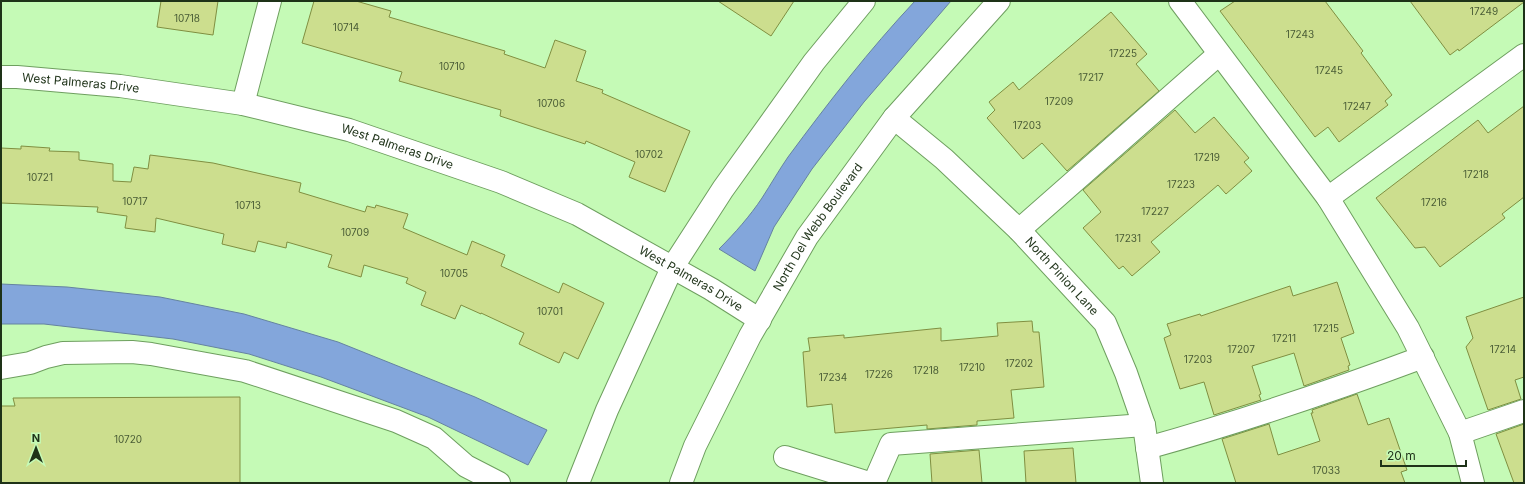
<svg xmlns="http://www.w3.org/2000/svg" width="1525" height="484" font-family="Inter,sans-serif">
<rect width="100%" height="100%" fill="#c5fab6"/>
<g fill="#83a6db" stroke="#6583a0">
<path d="M 915,1 L 951,1 L 864,102 L 812,169 L 774,227 L 755,271 L 719,249 C 735,233 750,216 762,198 C 771,184 779,170 788,157 C 828,103 869,50 915,1 Z"/>
<polygon points="1,284 67,287 160,297 244,314 338,342 475,397 547,430 528,465 428,417 321,377 249,354 173,339 44,324 1,324"/>
</g>
<g fill="#ccde8e" stroke="#808f41">
<polygon points="161,1 218,1 213,35 157,27"/>
<polygon points="314,1 356,1 391,11 389,17 505,51 504,54 545,68 555,40 586,51 576,81 603,90 602,93 690,131 665,192 629,177 635,162 586,141 585,144 500,116 501,110 399,81 402,72 302,43"/>
<polygon points="718,1 794,1 771,36"/>
<polygon points="1235,1 1325,1 1363,51 1361,53 1392,95 1385,101 1388,105 1339,142 1328,127 1315,137 1220,11"/>
<polygon points="1410,1 1524,1 1524,2 1459,51 1458,49 1450,55"/>
<polygon points="1111,12 1147,54 1136,64 1159,91 1067,171 1042,143 1023,159 987,118 995,110 989,102 1013,82 1019,90"/>
<polygon points="1524,106 1524,197 1502,214 1505,218 1440,267 1425,247 1415,248 1376,198 1478,120 1488,133"/>
<polygon points="1175,110 1195,133 1214,117 1249,158 1244,162 1252,171 1226,194 1218,185 1151,242 1160,252 1132,276 1123,266 1119,269 1083,228 1101,212 1083,190"/>
<polygon points="21,146 50,148 49,151 79,152 79,160 113,164 113,181 131,182 134,167 148,169 150,155 213,163 301,183 299,192 365,212 367,206 375,208 376,205 408,214 403,228 467,255 472,241 505,255 501,266 559,293 563,283 604,303 578,359 564,352 559,363 519,344 524,333 481,313 481,314 461,305 455,319 421,305 426,292 406,283 408,278 364,265 361,277 328,267 332,255 287,242 286,248 258,241 255,252 222,244 224,234 156,218 155,232 125,228 127,216 97,212 98,207 1,203 1,148 21,149"/>
<polygon points="1337,282 1354,333 1341,338 1350,365 1348,366 1349,370 1304,386 1294,353 1252,366 1261,394 1259,395 1261,400 1214,415 1204,382 1180,389 1164,338 1171,335 1167,324 1200,314 1201,316 1290,286 1293,296"/>
<polygon points="1524,297 1524,377 1515,380 1521,399 1488,410 1466,347 1473,338 1466,317"/>
<polygon points="1032,321 1033,332 1039,332 1044,387 1011,390 1014,418 977,421 977,425 927,429 927,425 835,433 832,404 807,407 803,352 810,351 808,338 844,335 844,338 941,328 941,341 998,336 997,323"/>
<polygon points="1357,394 1368,425 1389,418 1407,470 1401,472 1405,483 1236,483 1222,439 1269,424 1278,455 1320,441 1311,413 1313,413 1312,410"/>
<polygon points="240,397 240,483 1,483 1,406 15,406 13,398"/>
<polygon points="1524,424 1524,483 1514,483 1496,434"/>
<polygon points="1073,448 1076,483 1026,483 1024,451"/>
<polygon points="979,450 982,483 932,483 930,454"/>
</g>
<g fill="none" stroke-linecap="round" stroke-linejoin="round">
<g stroke="#6e9f5f" stroke-width="24">
<g id="minor">
<polyline points="1180,1 1328,198 1408,328 1460,433 1473,483"/>
<path id="s1" d="M 1,77 L 17,77 L 120,86 L 243,104 L 349,130 L 501,182 L 577,214 L 711,289 L 760,320"/>
<polyline points="243,104 270,1"/>
<path id="s2" d="M 894,118 L 944,159 L 1019,230 L 1105,323 L 1126,373 L 1144,425 L 1152,483"/>
<polyline points="1328,198 1524,55"/>
<polyline points="1019,230 1219,54"/>
<polyline points="1,368 30,363 46,357 63,353 132,352 151,354 245,371 396,421 434,438 466,466 499,483"/>
<polyline points="1460,433 1524,411"/>
<path d="M 1147,448 C 1240,422 1332,391 1423,357"/>
<polyline points="785,457 869,483"/>
<polyline points="578,483 607,410 672,268 723,189 814,62 864,1"/>
<path id="s3" d="M 681,483 L 695,446 L 750,336 L 807,237 L 894,118 L 999,1"/>
<polyline points="874,483 891,444 1144,425"/>
</g>
</g>
<use href="#minor" stroke="#fff" stroke-width="22"/>
</g>
<g text-anchor="middle" stroke-width="3" stroke-linejoin="round" paint-order="stroke">
<g font-size="10" fill="#4a5d36">
<text x="1484" y="15">17249</text>
<text x="187" y="22">10718</text>
<text x="346" y="31">10714</text>
<text x="1300" y="38">17243</text>
<text x="1123" y="57">17225</text>
<text x="452" y="70">10710</text>
<text x="1329" y="74">17245</text>
<text x="1091" y="81">17217</text>
<text x="1059" y="105">17209</text>
<text x="551" y="107">10706</text>
<text x="1357" y="110">17247</text>
<text x="1027" y="129">17203</text>
<text x="649" y="158">10702</text>
<text x="1207" y="161">17219</text>
<text x="1476" y="178">17218</text>
<text x="40" y="181">10721</text>
<text x="1181" y="188">17223</text>
<text x="135" y="205">10717</text>
<text x="1434" y="206">17216</text>
<text x="248" y="209">10713</text>
<text x="1155" y="215">17227</text>
<text x="355" y="236">10709</text>
<text x="1128" y="242">17231</text>
<text x="454" y="277">10705</text>
<text x="550" y="315">10701</text>
<text x="1326" y="332">17215</text>
<text x="1284" y="342">17211</text>
<text x="1241" y="353">17207</text>
<text x="1503" y="353">17214</text>
<text x="1198" y="363">17203</text>
<text x="1019" y="367">17202</text>
<text x="972" y="371">17210</text>
<text x="926" y="374">17218</text>
<text x="879" y="378">17226</text>
<text x="833" y="381">17234</text>
<text x="128" y="443">10720</text>
<text x="1326" y="474">17033</text>
</g>
<g font-size="12" fill="#1e3218" stroke="#c5fab6">
<text dy="4" stroke="none"><textPath href="#s1" startOffset="80">West Palmeras Drive</textPath></text>
<text dy="4" stroke="none"><textPath href="#s1" startOffset="404">West Palmeras Drive</textPath></text>
<text dy="4" stroke="none"><textPath href="#s3" startOffset="291">North Del Webb Boulevard</textPath></text>
<text dy="4" stroke="none"><textPath href="#s2" startOffset="231">North Pinion Lane</textPath></text>
<text dy="4" stroke="none"><textPath href="#s1" startOffset="727">West Palmeras Drive</textPath></text>
</g>
</g>
<rect width="1525" height="484" fill="none" stroke="#1e3218" stroke-width="4"/>
<g transform="translate(36 448)" stroke="#c5fab6" stroke-width="3" paint-order="stroke">
<path d="M0-3L7 15L0 10L-7 15Z" fill="#1e3218"/>
<text y="-6" font-size="11" font-weight="bold" text-anchor="middle" fill="#1e3218">N</text>
</g>
<path d="M1381 460v6h85v-6" fill="none" stroke="#1e3218" stroke-width="2"/>
<text x="1387" y="460" font-size="12" fill="#1e3218" stroke="#c5fab6" stroke-width="3" paint-order="stroke">20 m</text>
</svg>
